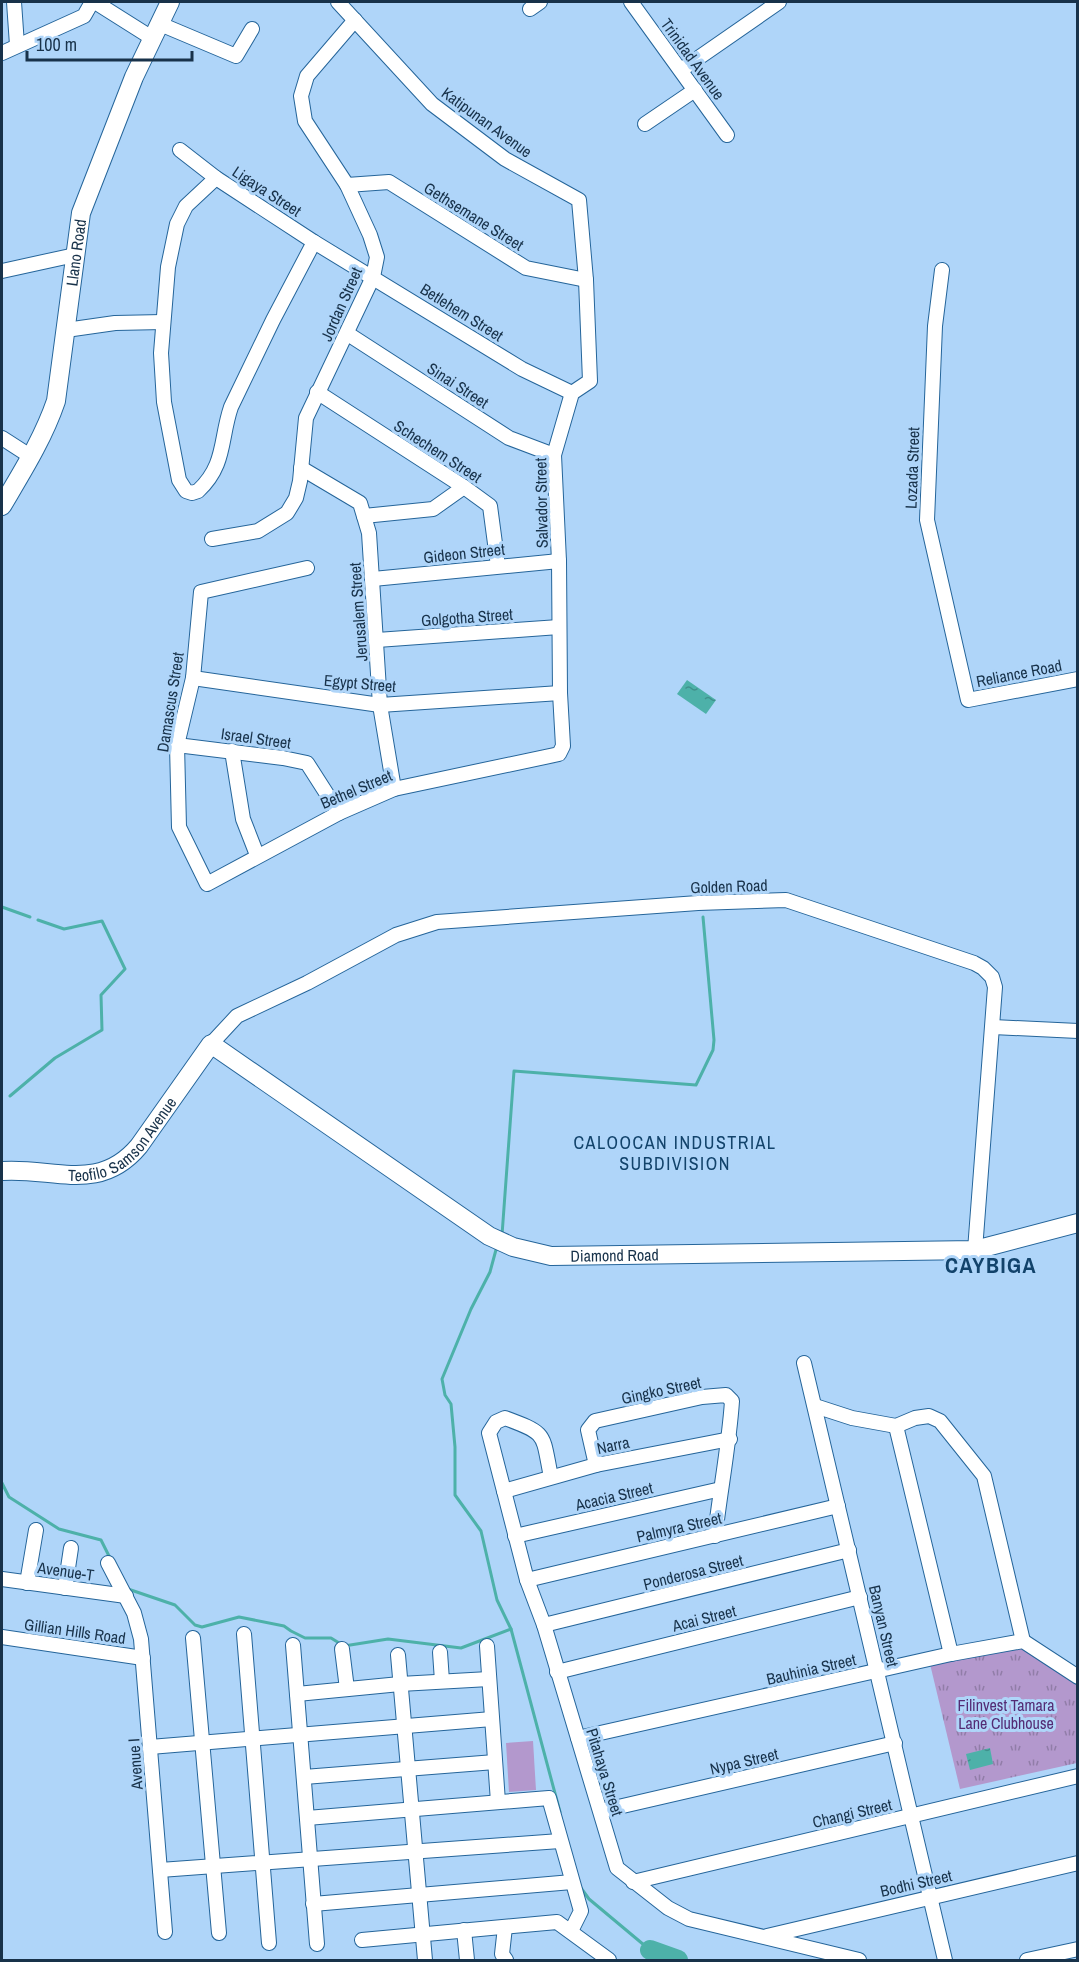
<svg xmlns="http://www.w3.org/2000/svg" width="1079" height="1962" font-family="'Archivo Narrow',sans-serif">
<defs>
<pattern id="grass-tufts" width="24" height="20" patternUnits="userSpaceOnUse" patternTransform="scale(1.5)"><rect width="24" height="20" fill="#b398cd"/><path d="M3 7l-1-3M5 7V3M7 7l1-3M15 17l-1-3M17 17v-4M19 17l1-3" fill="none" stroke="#917da8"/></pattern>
<pattern id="water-ripples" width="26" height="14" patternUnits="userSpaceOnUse" patternTransform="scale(1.5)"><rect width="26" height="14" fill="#4db1a9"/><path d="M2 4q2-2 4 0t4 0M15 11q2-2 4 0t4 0" fill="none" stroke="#3f918c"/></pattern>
</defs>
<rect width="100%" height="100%" fill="#afd5f9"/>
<polygon fill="url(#grass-tufts)" points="1016,1644 1077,1685 1077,1763 960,1789 930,1664"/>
<polygon fill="#b398cd" points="533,1741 536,1790 509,1792 506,1743"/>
<g fill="url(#water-ripples)">
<polygon points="687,680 716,700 706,714 677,694"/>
<polygon points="990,1748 993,1764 970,1770 966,1754"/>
</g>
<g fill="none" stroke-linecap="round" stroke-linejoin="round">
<g stroke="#4db1a9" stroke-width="3">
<polyline points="2,907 30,917"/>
<polyline points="10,1096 55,1058 102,1030 101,995 125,969 102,921 64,929 38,920"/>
<polyline points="502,1235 514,1071 696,1085 713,1050 714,1040 703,917"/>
<polyline points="497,1246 490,1272 471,1309 442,1379 445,1395 451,1404 455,1447 455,1495 481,1531 497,1600 511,1629 560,1812"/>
<polyline points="2,1483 9,1497 59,1529 101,1540 110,1558"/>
<polyline points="128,1589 175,1605 195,1625 202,1627 239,1617 284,1626 291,1631 305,1638 331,1638 344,1646 388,1639 461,1648 511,1629"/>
<polyline points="581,1888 589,1899 650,1950"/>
</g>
<polyline stroke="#4db1a9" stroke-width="20" points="650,1950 678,1960"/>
<g stroke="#25659a" stroke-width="16">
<g id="minor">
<polyline points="14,2 17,45"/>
<polyline points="95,2 152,38"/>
<polyline points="631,2 727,135"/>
<polyline points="530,9 540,2"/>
<polyline points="160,24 236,56 252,29"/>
<polyline points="2,53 84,16 92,2"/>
<polyline points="681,70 779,2"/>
<polyline points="645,124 695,90"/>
<polyline points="180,150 216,178 314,242 522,369 572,393"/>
<path d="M 216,178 L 186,206 L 177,224 L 168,267 L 161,353 L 164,402 L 179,480 L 186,491 L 192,493 L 198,491 C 226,465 220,439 231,407 L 273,320 L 314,242"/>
<polyline points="347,185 389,182 526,268 586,280"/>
<polyline points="942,270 935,326 927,520 968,700 1078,679"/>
<polyline points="2,271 75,255"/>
<polyline points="66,330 115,323 163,322"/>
<polyline points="348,334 509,438 554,455"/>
<polyline points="317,392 464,487 490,506 498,566"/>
<polyline points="2,438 30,456"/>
<polyline points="301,468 360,503 369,533 380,705 394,789"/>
<polyline points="364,516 433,509 464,487"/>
<polyline points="212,539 258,531 287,513 296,498 300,481 306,418 373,277 377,257 370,235 347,185 305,121 301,96 307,76 355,20"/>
<polyline points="307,568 201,592 193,678 177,745 179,827 207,884 339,813 394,789 559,754 563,746 560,693 559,561 554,455 572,393 590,381 586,280 579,200 505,159 432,104 338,2"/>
<polyline points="373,579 559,561"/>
<polyline points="377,640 559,627"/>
<polyline points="193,678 380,705 560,693"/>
<polyline points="177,745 283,758 307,763 339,813"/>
<polyline points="232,751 243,819 257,855"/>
<polyline points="993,1027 1078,1031"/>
<polyline points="211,1044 237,1016 307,983 396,935 437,922 698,903 786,900 974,963 983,968 992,977 995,987 975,1250"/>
<polyline points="804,1363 945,1960"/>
<polyline points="815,1406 852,1418 896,1426 915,1418 929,1416 940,1421 984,1476 1023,1641"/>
<polyline points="896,1426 951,1654"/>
<path d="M 596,1465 L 588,1430 L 595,1421 L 702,1397 L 726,1395 L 732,1401 C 729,1446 720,1491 715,1536"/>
<path d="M 551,1477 C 542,1433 548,1434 505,1418 L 496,1422 L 489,1433 L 527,1580 L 544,1625 L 617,1868 L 668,1908 L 689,1919 L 859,1960"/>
<polyline points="504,1491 596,1465 730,1439"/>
<polyline points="515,1536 721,1489"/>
<polyline points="108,1563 134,1613 141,1639 165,1932"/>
<polyline points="2,1579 126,1596"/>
<polyline points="527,1580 838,1506"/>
<polyline points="27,1583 36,1530"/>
<polyline points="65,1588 71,1548"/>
<polyline points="544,1625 849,1550"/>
<polyline points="244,1634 269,1943"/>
<polyline points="2,1637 143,1658"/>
<polyline points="193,1638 219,1933"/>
<polyline points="293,1645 317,1944"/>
<polyline points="487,1646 498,1802"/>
<polyline points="342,1649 347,1689"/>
<polyline points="440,1652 442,1681"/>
<polyline points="398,1655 425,1960"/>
<polyline points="557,1672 860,1597"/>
<polyline points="297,1694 400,1684 489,1679"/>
<polyline points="578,1738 951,1654 1023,1641 1078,1677"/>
<polyline points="150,1747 492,1719"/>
<polyline points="304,1777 495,1762"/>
<polyline points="601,1811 895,1743"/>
<polyline points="307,1818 549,1798 581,1911 571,1931"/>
<polyline points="160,1870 560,1841"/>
<polyline points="633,1882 1078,1776"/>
<polyline points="313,1904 572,1882"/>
<polyline points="505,1927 502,1954 506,1960"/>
<polyline points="464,1930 467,1960"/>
<polyline points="767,1936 1078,1863"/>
<polyline points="362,1940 557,1922 609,1960"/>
<polyline points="1027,1960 1078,1949"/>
</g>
</g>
<g stroke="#25659a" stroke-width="20">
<g id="major">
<path id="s1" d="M 2,506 C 22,472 43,439 56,401 L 81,213 L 134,77 L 170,2"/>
<path id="s2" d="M 2,1171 C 53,1167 99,1194 139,1146 L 211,1044 L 489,1236 L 513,1247 L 551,1256 L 975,1250 L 1078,1223"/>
</g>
</g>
<use href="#minor" stroke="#fff" stroke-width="14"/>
<use href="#major" stroke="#fff" stroke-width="18"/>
</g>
<g text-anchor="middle" stroke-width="6" stroke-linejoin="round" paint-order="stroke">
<g font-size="16" fill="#18324a" stroke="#afd5f9">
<text transform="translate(693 59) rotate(54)" y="6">Trinidad Avenue</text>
<text transform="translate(487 122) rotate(36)" y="6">Katipunan Avenue</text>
<text transform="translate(267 191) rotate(33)" y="6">Ligaya Street</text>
<text transform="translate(474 216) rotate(32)" y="6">Gethsemane Street</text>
<text dy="6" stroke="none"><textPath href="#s1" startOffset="268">Llano Road</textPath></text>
<text transform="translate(341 304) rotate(-66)" y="6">Jordan Street</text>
<text transform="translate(462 312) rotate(32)" y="6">Betlehem Street</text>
<text transform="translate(458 385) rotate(33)" y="6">Sinai Street</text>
<text transform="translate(438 451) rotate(33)" y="6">Schechem Street</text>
<text transform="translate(912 468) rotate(-88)" y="6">Lozada Street</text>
<text transform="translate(541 503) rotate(-91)" y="6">Salvador Street</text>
<text transform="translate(464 553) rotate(-6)" y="6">Gideon Street</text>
<text transform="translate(358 612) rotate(-94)" y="6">Jerusalem Street</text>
<text transform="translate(467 617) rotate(-4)" y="6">Golgotha Street</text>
<text transform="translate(1019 673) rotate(-11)" y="6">Reliance Road</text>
<text transform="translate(360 683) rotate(5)" y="6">Egypt Street</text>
<text transform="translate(170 702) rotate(-81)" y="6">Damascus Street</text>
<text transform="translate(256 738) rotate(8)" y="6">Israel Street</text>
<text transform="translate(356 789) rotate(-23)" y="6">Bethel Street</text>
<text transform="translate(729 886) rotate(-2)" y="6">Golden Road</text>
<text dy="6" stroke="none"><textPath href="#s2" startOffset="135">Teofilo Samson Avenue</textPath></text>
<text dy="6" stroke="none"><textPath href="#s2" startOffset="738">Diamond Road</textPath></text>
<text transform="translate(661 1390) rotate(-12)" y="6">Gingko Street</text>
<text transform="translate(613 1445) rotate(-12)" y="6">Narra</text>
<text transform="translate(614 1496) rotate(-13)" y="6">Acacia Street</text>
<text transform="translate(679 1527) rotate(-13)" y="6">Palmyra Street</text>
<text transform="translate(66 1571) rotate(8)" y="6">Avenue-T</text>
<text transform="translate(693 1572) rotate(-14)" y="6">Ponderosa Street</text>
<text transform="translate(704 1618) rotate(-14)" y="6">Acai Street</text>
<text transform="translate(884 1626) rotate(77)" y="6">Banyan Street</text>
<text transform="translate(75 1631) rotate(8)" y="6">Gillian Hills Road</text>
<text transform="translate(811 1669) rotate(-13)" y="6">Bauhinia Street</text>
<text transform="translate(744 1761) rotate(-13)" y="6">Nypa Street</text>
<text transform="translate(135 1764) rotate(-94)" y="6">Avenue I</text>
<text transform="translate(605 1772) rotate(73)" y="6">Pitahaya Street</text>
<text transform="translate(852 1813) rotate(-13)" y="6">Changi Street</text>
<text transform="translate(916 1883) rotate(-13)" y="6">Bodhi Street</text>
</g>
<g font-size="16" fill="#542b74" stroke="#afd5f9">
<text x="1006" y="1711">Filinvest Tamara<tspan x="1006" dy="18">Lane Clubhouse</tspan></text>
</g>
<g font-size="18" letter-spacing="1.5" fill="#12436b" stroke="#afd5f9">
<text x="675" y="1149">CALOOCAN INDUSTRIAL<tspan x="675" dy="21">SUBDIVISION</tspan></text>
</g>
<g font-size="22" font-weight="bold" letter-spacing="1.5" fill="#12436b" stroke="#afd5f9">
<text x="991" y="1273">CAYBIGA</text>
</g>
</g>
<rect width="1079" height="1962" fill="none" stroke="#18324a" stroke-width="6"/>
<path d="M27 51v9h165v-9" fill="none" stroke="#18324a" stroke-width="3"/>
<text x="36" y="51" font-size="18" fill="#18324a" stroke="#afd5f9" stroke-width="4.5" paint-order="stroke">100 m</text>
</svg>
